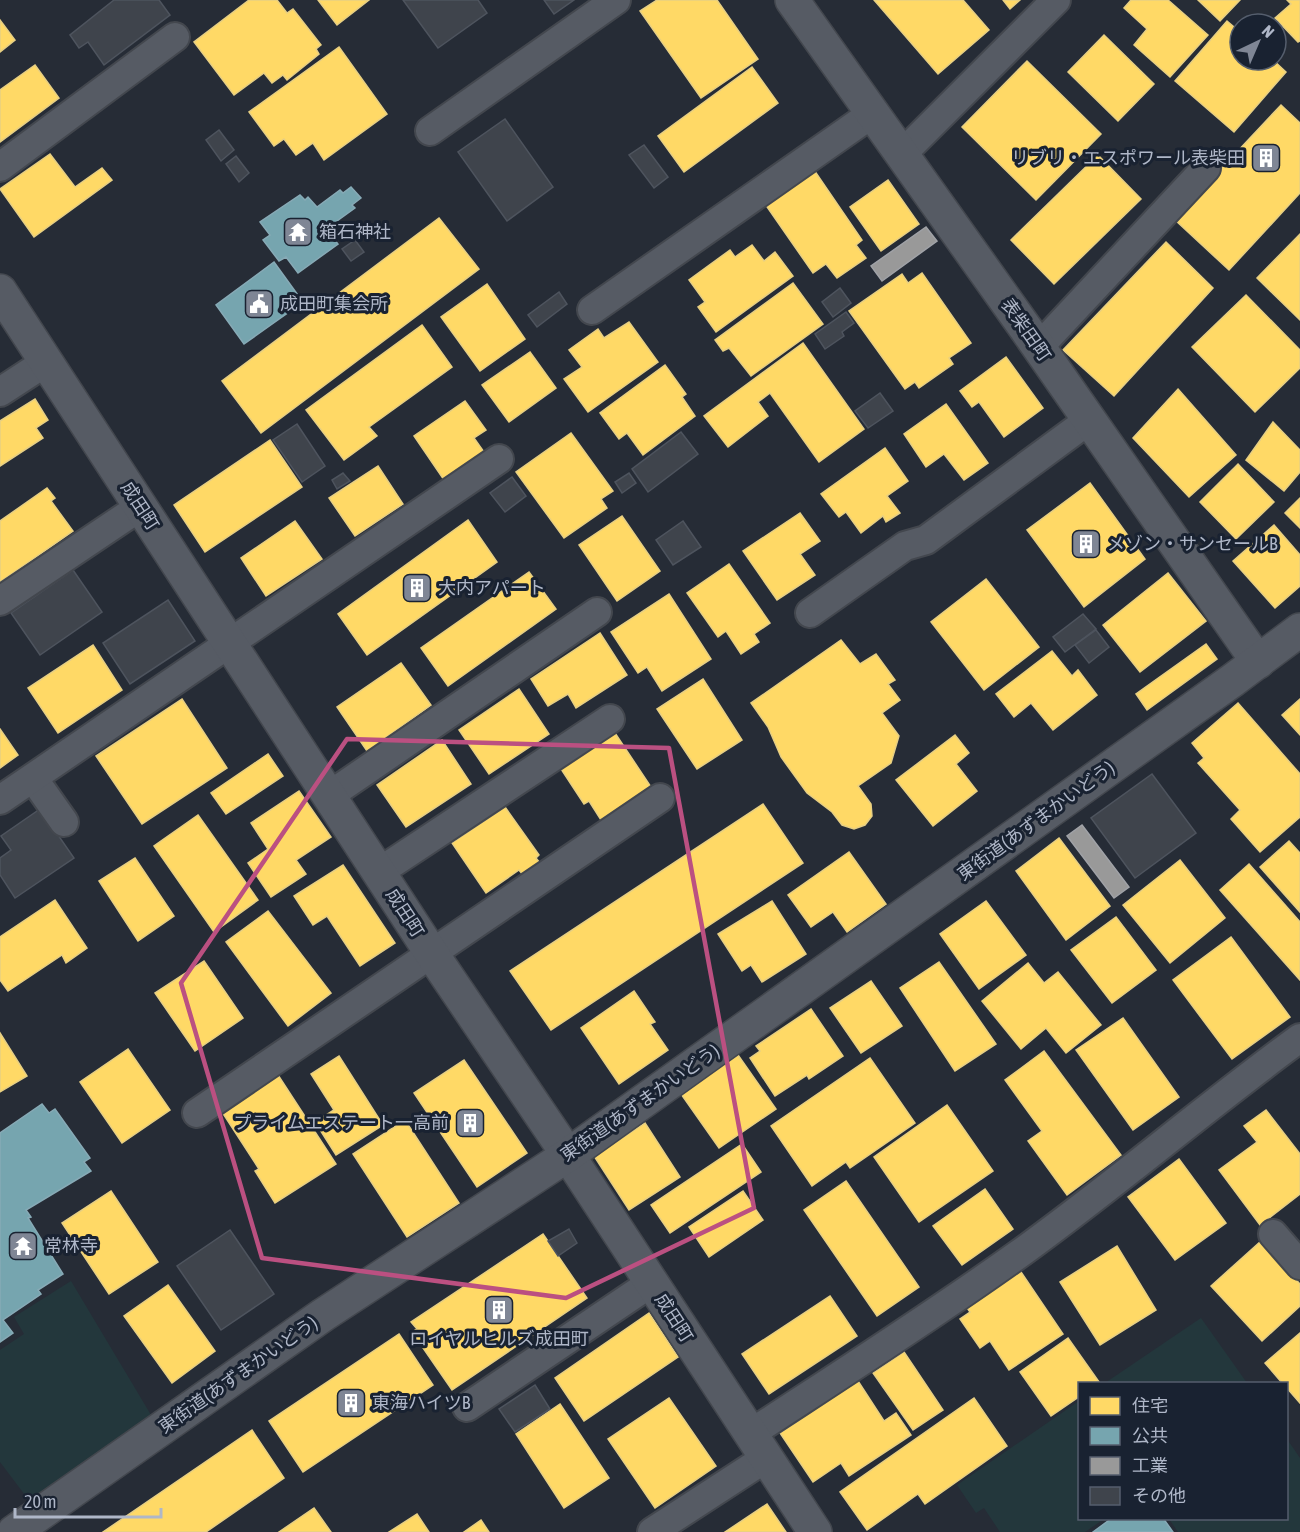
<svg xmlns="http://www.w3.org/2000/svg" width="1300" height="1532" font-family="'Asap Condensed','Noto Sans JP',sans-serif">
<rect width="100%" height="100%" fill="#262c36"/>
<g fill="#23373c">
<polygon points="71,1281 154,1420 31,1503 0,1462 0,1350 24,1334 14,1317"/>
<polygon points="1201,1318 1247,1383 1105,1383"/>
<polygon points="1079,1401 1080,1518 1104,1519 1085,1532 1000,1532 984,1508 976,1513 957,1485"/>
<polygon points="1287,1439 1300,1458 1300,1532 1178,1532 1169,1519 1286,1518"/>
</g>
<g fill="#ffd966" stroke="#e7cf83" stroke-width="1.5">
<polygon points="249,0 277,0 287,13 293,9 321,45 316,49 319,54 287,80 283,75 272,83 264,73 234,95 194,42"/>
<polygon points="318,0 369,0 337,25"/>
<polygon points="657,0 717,0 758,59 701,98 640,11"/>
<polygon points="874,0 963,0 989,30 938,74"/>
<polygon points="1003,0 1020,0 1010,9"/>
<polygon points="1131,0 1168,0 1208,35 1170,77 1134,45 1147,29 1124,8"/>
<polygon points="1198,0 1240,0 1220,21"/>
<polygon points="1287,0 1300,0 1300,41 1298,42 1275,18 1291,4"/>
<polygon points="0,20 15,40 0,52"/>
<polygon points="1227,21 1240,32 1240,60 1273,60 1286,72 1234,132 1175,81"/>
<polygon points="1104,35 1154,84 1118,121 1068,72"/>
<polygon points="339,47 387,114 324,160 313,143 296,155 284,139 274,146 249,112"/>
<polygon points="1027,61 1101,134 1036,200 962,127"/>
<polygon points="35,65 59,98 0,142 0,90"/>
<polygon points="752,67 778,103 684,172 658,136"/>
<polygon points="1281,105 1300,123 1300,193 1229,270 1174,219"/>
<polygon points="50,154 75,187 102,168 112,180 34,237 0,189"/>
<polygon points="1098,155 1141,199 1054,284 1011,240"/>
<polygon points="814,170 862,240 856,245 866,258 837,278 826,264 813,273 765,204"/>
<polygon points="888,180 919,224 881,251 850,207"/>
<polygon points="439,218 479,269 261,433 222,381"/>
<polygon points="1300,234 1300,320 1257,278"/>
<polygon points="1166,242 1213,288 1114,396 1063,350"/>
<polygon points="752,245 764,261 775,252 793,276 716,332 698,307 705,302 689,280 730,250 735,257"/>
<polygon points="922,273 971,343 949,358 953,364 919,388 915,382 905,389 849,311 902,274 908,283"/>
<polygon points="793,283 823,324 751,376 729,348 723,351 715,340"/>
<polygon points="487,284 525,339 480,371 441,317"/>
<polygon points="1246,295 1300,350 1300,368 1255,412 1192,347"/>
<polygon points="629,322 658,362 588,412 564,379 582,367 569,350 598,329 604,338"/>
<polygon points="422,325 452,367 369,427 377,436 344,460 306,410"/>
<polygon points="803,343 864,429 819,462 770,393 758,402 768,416 728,447 704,416"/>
<polygon points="530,352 556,388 509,422 482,385"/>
<polygon points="1006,357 1043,408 1004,437 979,402 972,407 960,391"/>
<polygon points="665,365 686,394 682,397 695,416 643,455 627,433 619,439 600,413"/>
<polygon points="1178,389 1236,455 1189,497 1133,438"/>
<polygon points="35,399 48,420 36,428 43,438 0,466 0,421"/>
<polygon points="465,401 486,430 474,438 484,452 444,480 414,436"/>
<polygon points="946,404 988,463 964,480 944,454 926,467 904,434"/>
<polygon points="1273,422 1300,450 1300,472 1284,491 1246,460"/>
<polygon points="571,433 613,491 601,499 607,508 564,538 516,472"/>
<polygon points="270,440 302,487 205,552 174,505"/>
<polygon points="885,448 908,481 887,496 900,513 886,522 883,516 861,533 846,512 839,517 821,494"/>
<polygon points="1238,464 1274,502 1236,539 1200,502"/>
<polygon points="378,466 403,504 355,536 329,498"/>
<polygon points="1090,483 1145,559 1084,607 1027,530"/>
<polygon points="47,488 55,498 51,501 73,531 0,582 0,521"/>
<polygon points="1300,498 1300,528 1285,513"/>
<polygon points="800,513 820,541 800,554 815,575 777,600 743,551"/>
<polygon points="622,516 660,571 617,601 579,545"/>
<polygon points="468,520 497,562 367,655 338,614"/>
<polygon points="295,521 322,559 266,596 241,558"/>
<polygon points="1274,525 1300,555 1300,586 1275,608 1233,561"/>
<polygon points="729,564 770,623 754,634 759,642 741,654 726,631 718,637 687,593"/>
<polygon points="529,572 556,609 448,686 421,648"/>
<polygon points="1168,573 1206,621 1140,672 1103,625"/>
<polygon points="986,579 1039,647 984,690 931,622"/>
<polygon points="669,594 711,659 662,691 647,667 638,673 611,632"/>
<polygon points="600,633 627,675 576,708 568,694 548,706 531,679"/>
<polygon points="841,640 860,664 876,654 895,680 888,684 900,700 882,713 899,736 891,763 858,786 871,804 872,816 865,825 854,829 842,825 832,812 807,793 781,757 768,727 751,703"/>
<polygon points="1206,644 1217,659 1147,710 1136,694"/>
<polygon points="93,645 122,690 58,733 28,688"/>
<polygon points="1052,651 1072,676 1078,670 1097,695 1053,730 1031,703 1014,717 996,694"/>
<polygon points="401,663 431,705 367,751 337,707"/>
<polygon points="703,679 742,740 697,769 657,709"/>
<polygon points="519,689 549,734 489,774 459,730"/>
<polygon points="182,699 227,768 142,824 96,756"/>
<polygon points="1300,699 1300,735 1282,715"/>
<polygon points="1238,703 1300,774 1300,817 1260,852 1231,819 1240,810 1198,763 1204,758 1192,743"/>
<polygon points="0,729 18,755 0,768"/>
<polygon points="615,733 651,787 601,820 589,801 584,804 561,769"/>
<polygon points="955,735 969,753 956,764 977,791 933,826 896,780"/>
<polygon points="442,740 471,784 406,827 377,785"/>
<polygon points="268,754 283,776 226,814 211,793"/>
<polygon points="299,791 331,837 296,860 306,874 271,897 248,863 268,849 251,823"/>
<polygon points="763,804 803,863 551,1030 510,971"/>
<polygon points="505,807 539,855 536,858 540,863 523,875 519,870 486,893 452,843"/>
<polygon points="198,815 258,900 214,932 154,846"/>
<polygon points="1059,838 1110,906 1066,940 1016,871"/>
<polygon points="1289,841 1300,853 1300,912 1260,867"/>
<polygon points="849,852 886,904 847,932 833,912 811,927 788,895"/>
<polygon points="135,858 174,916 138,941 99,881"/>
<polygon points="1180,860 1225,918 1170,963 1123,905"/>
<polygon points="1249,864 1300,922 1300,980 1220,890"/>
<polygon points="343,865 395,943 360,966 327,916 313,925 294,896"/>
<polygon points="55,900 87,948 66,963 62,955 8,991 0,980 0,937"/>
<polygon points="772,901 806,954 762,982 751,965 742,971 718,934"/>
<polygon points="986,901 1026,955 979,989 940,934"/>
<polygon points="268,911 331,993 288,1026 226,942"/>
<polygon points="1116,917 1156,970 1112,1003 1071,950"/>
<polygon points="1231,937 1290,1017 1232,1059 1173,980"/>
<polygon points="204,961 243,1018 195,1051 155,993"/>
<polygon points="939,962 996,1044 955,1071 900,988"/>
<polygon points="1028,963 1044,983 1058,972 1101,1025 1066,1053 1046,1028 1021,1049 982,1001"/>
<polygon points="871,981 902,1026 861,1053 830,1008"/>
<polygon points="634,991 655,1022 650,1024 668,1050 619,1084 581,1028"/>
<polygon points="811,1009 843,1056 809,1079 807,1075 775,1096 750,1058 760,1051 756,1046"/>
<polygon points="1123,1018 1179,1097 1133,1130 1076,1050"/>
<polygon points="0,1033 27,1076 0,1092"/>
<polygon points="128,1049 170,1110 122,1143 80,1082"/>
<polygon points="1044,1051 1121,1155 1067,1195 1028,1141 1042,1131 1005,1080"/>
<polygon points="738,1055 776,1109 719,1148 681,1094"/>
<polygon points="339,1056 383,1125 336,1155 315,1122 334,1110 311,1074"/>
<polygon points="870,1058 915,1123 850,1168 846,1162 812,1186 771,1126"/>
<polygon points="464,1060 527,1153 477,1187 414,1093"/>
<polygon points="278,1075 336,1164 275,1203 255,1171 259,1169 222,1112"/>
<polygon points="947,1105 993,1171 919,1222 874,1157"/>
<polygon points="1266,1110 1300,1154 1300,1194 1260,1225 1219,1170 1257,1142 1244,1126"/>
<polygon points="405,1120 459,1203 407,1237 353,1154"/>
<polygon points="645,1123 680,1177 629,1210 594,1156"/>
<polygon points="742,1144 761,1172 670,1233 651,1205"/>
<polygon points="1179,1159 1226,1223 1175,1260 1128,1197"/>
<polygon points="846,1181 919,1287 877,1316 804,1210"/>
<polygon points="985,1189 1013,1229 962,1265 933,1226"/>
<polygon points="111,1191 158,1262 109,1294 62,1223"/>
<polygon points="743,1191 763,1220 709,1257 689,1227"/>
<polygon points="543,1234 587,1298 452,1390 412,1332 417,1329 411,1322"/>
<polygon points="1261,1241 1300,1284 1300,1306 1262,1341 1211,1286"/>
<polygon points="1117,1246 1156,1310 1100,1345 1060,1282"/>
<polygon points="1019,1269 1063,1334 1009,1370 990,1341 980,1348 960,1319 970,1312 965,1305"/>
<polygon points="168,1285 215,1351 172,1383 124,1316"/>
<polygon points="830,1296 857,1336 769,1394 742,1354"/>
<polygon points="649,1313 678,1357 584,1421 555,1378"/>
<polygon points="1300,1333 1300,1403 1286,1387 1286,1384 1283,1384 1265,1363"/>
<polygon points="399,1334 433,1385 303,1472 269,1421"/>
<polygon points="1068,1338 1099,1382 1080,1384 1080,1396 1051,1416 1020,1372"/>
<polygon points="904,1352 943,1410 913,1430 873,1373"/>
<polygon points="858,1381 884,1421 896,1413 911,1435 849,1476 841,1463 813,1482 780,1433"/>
<polygon points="669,1398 716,1466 655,1508 608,1439"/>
<polygon points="974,1398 1007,1446 925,1504 918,1494 867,1530 840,1492"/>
<polygon points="560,1404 609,1478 564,1508 516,1434"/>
<polygon points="252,1430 284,1478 206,1532 103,1532"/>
<polygon points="767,1504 786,1532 725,1532"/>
<polygon points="314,1508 331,1532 279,1532"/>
<polygon points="417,1514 429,1532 389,1532"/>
<polygon points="481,1520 489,1532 464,1532"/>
</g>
<g fill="#76a5af" stroke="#87aab6" stroke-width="1.5">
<polygon points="351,187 361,198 352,205 355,208 326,229 338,244 298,273 286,257 279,261 263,240 270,235 260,222 300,195 305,200 308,197 317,207 340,190 343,193"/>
<polygon points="274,262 303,302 244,344 216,305"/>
<polygon points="42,1104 49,1113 55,1109 90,1158 84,1162 91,1171 26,1210 31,1217 28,1218 63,1274 38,1290 41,1294 3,1320 13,1333 0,1342 0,1133"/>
<polygon points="1112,1518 1163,1518 1173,1532 1093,1532"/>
</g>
<g fill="#999" stroke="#a0a2a7" stroke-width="1.5">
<polygon points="926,227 937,241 882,281 871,266"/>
<polygon points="1082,825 1129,887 1114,898 1067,836"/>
</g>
<g fill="#3f444c" stroke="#4e545e" stroke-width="1.5">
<polygon points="114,0 159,0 170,15 104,65 88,42 79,48 70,35"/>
<polygon points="403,0 478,0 487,13 438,48"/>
<polygon points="544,0 574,0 554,14"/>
<polygon points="505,119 553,187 507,221 458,152"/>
<polygon points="219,130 234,150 221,161 206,140"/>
<polygon points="644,145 668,177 654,188 629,155"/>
<polygon points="236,156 249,173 239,182 226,164"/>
<polygon points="355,240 364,252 351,261 342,249"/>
<polygon points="840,288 851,303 833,317 822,302"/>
<polygon points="559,292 567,304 537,327 528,315"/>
<polygon points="846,312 854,323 842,332 844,336 825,349 815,334"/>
<polygon points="880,393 893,411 868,428 855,411"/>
<polygon points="297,424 325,466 302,482 273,440"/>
<polygon points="681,432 698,454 648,492 632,469"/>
<polygon points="343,473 350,481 337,489 332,480"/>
<polygon points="629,473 636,483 622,493 615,482"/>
<polygon points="512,477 526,496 505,512 490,493"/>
<polygon points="683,521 701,547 673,565 656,540"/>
<polygon points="73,570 102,612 40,655 11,613"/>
<polygon points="168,600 195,641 130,684 103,643"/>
<polygon points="1083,614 1096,629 1065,652 1053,637"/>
<polygon points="1096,630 1109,647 1089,663 1075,645"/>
<polygon points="1152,774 1196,833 1135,878 1091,818"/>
<polygon points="40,809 74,858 15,898 0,875 0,858 11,850 1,836"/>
<polygon points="569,1229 577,1243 558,1256 548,1241"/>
<polygon points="230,1230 274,1294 221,1330 177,1266"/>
<polygon points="535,1385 550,1409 515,1432 499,1409"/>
</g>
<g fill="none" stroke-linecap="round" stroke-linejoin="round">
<g stroke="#43474e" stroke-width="32">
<g id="service">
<polyline points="430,131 616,0"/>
<polyline points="902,154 1056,0"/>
<polyline points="0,167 175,37"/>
<polyline points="592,310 873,113"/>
<polyline points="1039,347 1206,168"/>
<polyline points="0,392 46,362"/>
<polyline points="0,601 140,507"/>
<polyline points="810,613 905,546 926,540 1089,420"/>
<polyline points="33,778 64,822"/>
<polyline points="330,795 597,612"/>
<polyline points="0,800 499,459"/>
<polyline points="379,872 610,719"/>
<polyline points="197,1113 660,798"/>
<polyline points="1273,1234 1300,1265"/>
<polyline points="467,1407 651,1283"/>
<path d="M 750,1434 C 840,1375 931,1317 1019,1254 C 1115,1185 1204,1108 1300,1038"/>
<polyline points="652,1532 766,1458"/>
</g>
</g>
<g stroke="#43474e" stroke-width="36">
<g id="minor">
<polyline points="792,0 1026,329 1258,662"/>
<polyline points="0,291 432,954 568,1155 815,1532"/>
<polyline points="14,1532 323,1315 568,1155 1233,680 1300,630"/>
</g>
</g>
<use href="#service" stroke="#565b64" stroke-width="28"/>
<use href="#minor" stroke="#565b64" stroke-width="33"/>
</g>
<path fill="none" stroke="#bb5081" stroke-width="4.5" stroke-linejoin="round" d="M 347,739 L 669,748 L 754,1208 L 566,1298 L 262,1258 L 181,983 Z"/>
<defs>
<g id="building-square" transform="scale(1.5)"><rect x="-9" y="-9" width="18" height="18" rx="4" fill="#7f8695" stroke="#192231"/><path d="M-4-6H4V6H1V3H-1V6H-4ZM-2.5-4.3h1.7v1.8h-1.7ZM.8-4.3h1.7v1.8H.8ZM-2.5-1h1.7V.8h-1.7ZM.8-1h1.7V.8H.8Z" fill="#fff"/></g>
<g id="temple-square" transform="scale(1.5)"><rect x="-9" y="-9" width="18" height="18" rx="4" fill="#7f8695" stroke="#192231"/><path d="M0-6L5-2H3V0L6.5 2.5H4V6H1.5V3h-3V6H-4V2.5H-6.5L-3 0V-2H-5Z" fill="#fff"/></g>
<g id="civic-square" transform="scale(1.5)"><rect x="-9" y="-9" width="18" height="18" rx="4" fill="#7f8695" stroke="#192231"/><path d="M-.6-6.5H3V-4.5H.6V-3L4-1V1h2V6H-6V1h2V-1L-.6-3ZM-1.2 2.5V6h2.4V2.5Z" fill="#fff"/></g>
</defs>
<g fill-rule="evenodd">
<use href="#building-square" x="1266" y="158"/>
<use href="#temple-square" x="298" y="232"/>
<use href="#civic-square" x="259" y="304"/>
<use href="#building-square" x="1086" y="544"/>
<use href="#building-square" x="417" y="588"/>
<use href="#building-square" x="470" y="1123"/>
<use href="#temple-square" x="23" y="1246"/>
<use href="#building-square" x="499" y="1310"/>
<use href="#building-square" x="351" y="1403"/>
</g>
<g text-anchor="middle" stroke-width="6" stroke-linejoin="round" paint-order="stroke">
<g font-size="18" fill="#afb7c8" stroke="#192231" text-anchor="start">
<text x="1245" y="164" text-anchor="end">リブリ・エスポワール表柴田</text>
<text x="319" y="238">箱石神社</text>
<text x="280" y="310">成田町集会所</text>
<text x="1107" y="550">メゾン・サンセールB</text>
<text x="438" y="594">大内アパート</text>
<text x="449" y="1129" text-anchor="end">プライムエステート一高前</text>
<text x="44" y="1252">常林寺</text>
<text x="499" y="1345" text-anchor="middle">ロイヤルヒルズ成田町</text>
<text x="372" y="1409">東海ハイツB</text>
</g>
<g font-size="18" fill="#afb7c8" stroke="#192231">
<text transform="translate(1026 330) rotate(55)" y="6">表柴田町</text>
<text transform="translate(140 506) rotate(57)" y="6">成田町</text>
<text transform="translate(1036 821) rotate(-36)" y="6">東街道(あずまかいどう)</text>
<text transform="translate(405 913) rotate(57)" y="6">成田町</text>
<text transform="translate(640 1103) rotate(-35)" y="6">東街道(あずまかいどう)</text>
<text transform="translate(674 1318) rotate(57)" y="6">成田町</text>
<text transform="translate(238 1375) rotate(-35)" y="6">東街道(あずまかいどう)</text>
</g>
</g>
<rect x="1078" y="1382" width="210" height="138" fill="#192231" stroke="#555e6d" stroke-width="1.5"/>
<rect x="1090" y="1397" width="30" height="18" fill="#ffd966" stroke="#555e6d" stroke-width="1.5"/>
<text x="1132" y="1412" font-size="18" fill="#afb7c8">住宅</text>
<rect x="1090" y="1427" width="30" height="18" fill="#76a5af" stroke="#555e6d" stroke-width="1.5"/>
<text x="1132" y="1442" font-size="18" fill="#afb7c8">公共</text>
<rect x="1090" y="1457" width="30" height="18" fill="#999999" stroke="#555e6d" stroke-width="1.5"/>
<text x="1132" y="1472" font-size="18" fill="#afb7c8">工業</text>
<rect x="1090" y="1487" width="30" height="18" fill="#3f444c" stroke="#555e6d" stroke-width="1.5"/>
<text x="1132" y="1502" font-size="18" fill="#afb7c8">その他</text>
<g transform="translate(1258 42) rotate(44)"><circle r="28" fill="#192231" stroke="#555e6d" stroke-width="1.5"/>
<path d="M0-4.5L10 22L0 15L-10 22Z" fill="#7f8695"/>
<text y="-9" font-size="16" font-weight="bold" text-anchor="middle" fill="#afb7c8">N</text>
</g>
<path d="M15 1508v9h146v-9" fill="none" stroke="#afb7c8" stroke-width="3"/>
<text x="24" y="1508" font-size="18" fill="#afb7c8" stroke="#192231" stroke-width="4.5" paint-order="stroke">20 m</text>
</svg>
